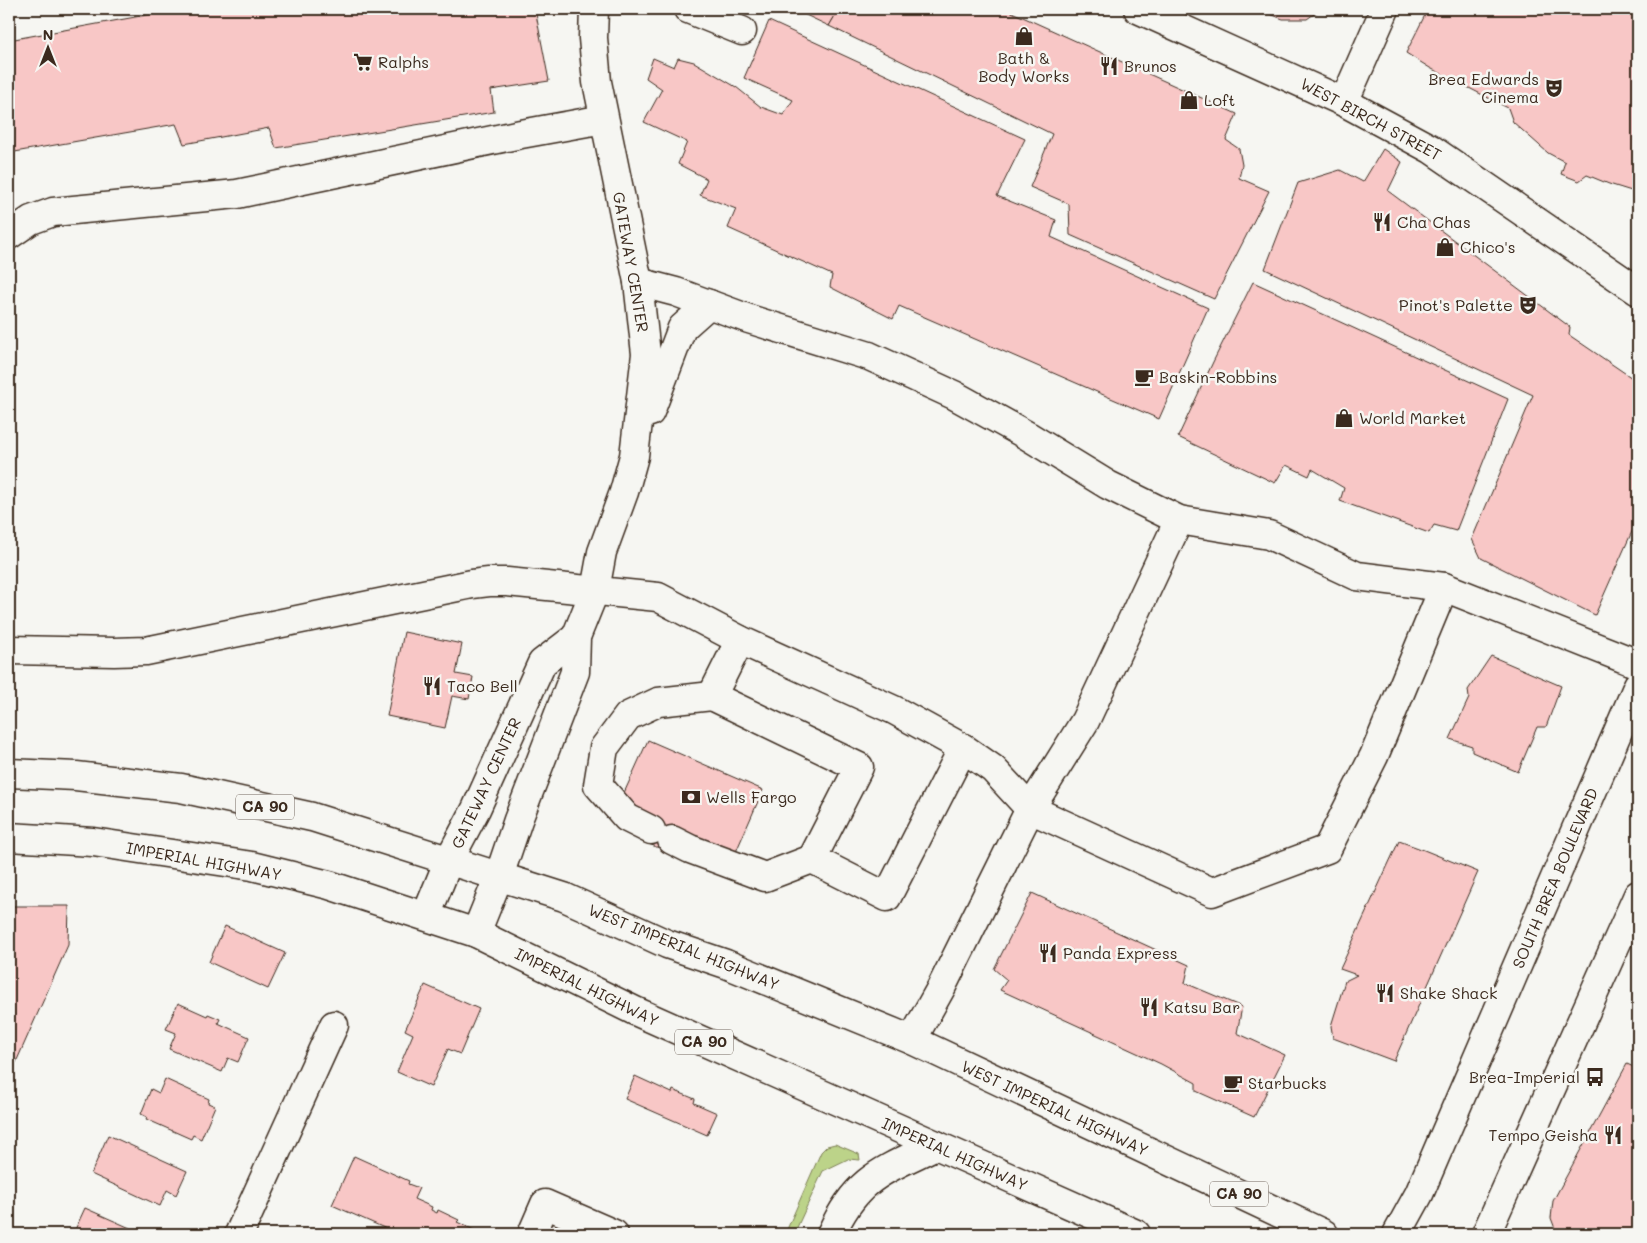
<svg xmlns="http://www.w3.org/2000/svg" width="1647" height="1243" font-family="Mali,sans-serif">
<rect width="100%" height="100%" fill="#f6f6f2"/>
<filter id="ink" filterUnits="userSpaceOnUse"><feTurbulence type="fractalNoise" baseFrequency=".02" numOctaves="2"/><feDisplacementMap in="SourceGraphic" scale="10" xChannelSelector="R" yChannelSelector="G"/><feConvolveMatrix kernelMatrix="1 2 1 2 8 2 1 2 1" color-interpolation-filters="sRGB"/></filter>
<g filter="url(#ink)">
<polygon fill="#bcd389" stroke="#7c7e54" points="835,1144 859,1154 860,1160 848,1159 823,1171 794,1234 785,1234 821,1152 827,1146"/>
<g fill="#f8c7c6" stroke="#3b2a1e">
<polygon points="151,9 535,9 549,81 491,90 494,112 276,148 269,128 184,144 176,124 9,153 9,40 152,14"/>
<polygon points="793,9 839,9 829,26"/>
<polygon points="839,9 1005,9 1237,114 1226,140 1239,149 1242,165 1239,178 1269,191 1214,299 1070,235 1069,204 1030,187 1052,134 829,26"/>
<polygon points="1257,9 1321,9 1307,19 1283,19"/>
<polygon points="1428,9 1638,9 1638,193 1609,184 1587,175 1579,181 1561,174 1565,162 1548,153 1513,122 1508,108 1430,68 1406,53"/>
<polygon points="769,21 1025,139 997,196 1056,220 1051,237 1208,308 1159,419 899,306 893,319 830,287 832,275 728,228 736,209 700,195 707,179 678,164 687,142 644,122 662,89 646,78 653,58 674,67 678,58 694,62 736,87 761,107 783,115 793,100 744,78"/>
<polygon points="1383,149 1402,162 1388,191 1570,327 1569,335 1638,382 1638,518 1595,615 1481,558 1472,539 1533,395 1265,269 1298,183 1340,170 1363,182"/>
<polygon points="1253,282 1508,399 1456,531 1434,525 1429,533 1340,501 1344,488 1312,469 1309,476 1286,465 1275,483 1178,437 1213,362"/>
<polygon points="404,632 462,644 456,674 473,677 469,699 452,696 445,728 387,716"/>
<polygon points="1491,656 1561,686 1546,727 1537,727 1518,772 1472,752 1472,746 1450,739 1469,698 1468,690"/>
<polygon points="648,740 763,790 735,854 667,851 646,843 651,830 619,804"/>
<polygon points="1399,841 1424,850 1478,872 1394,1061 1333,1038 1331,1026 1345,981 1357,975 1340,969"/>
<polygon points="1032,893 1189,965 1185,983 1242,1007 1237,1033 1285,1055 1254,1117 1196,1091 1196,1083 1161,1064 1000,990 1007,980 994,969"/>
<polygon points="9,906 69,906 68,945 9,1078"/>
<polygon points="225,926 285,953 268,989 209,962"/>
<polygon points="425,985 479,1009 460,1054 448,1049 431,1087 397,1072 413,1034 405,1030"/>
<polygon points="178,1003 207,1016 208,1014 220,1019 218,1023 249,1037 238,1062 228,1058 222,1072 169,1049 176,1033 166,1029"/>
<polygon points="1627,1064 1638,1069 1638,1234 1557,1234 1551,1218 1553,1201"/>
<polygon points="635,1076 672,1093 673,1090 695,1099 694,1103 717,1113 707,1135 625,1099"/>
<polygon points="165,1079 209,1099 208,1103 215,1106 201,1139 193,1135 191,1139 146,1119 147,1117 141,1114 151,1089 159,1093"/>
<polygon points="108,1135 187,1171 176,1195 167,1190 160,1206 91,1174"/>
<polygon points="354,1156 409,1181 408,1184 419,1188 414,1199 432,1207 431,1210 437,1213 438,1210 459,1220 457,1222 474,1230 472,1234 398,1234 332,1205"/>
<polygon points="85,1208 139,1232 138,1234 73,1234"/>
</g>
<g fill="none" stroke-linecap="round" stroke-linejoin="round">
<g stroke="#3b2a1e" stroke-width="31">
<g id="minor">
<polyline points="688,9 742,31"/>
<polyline points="1138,9 1344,102 1431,149 1638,291"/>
<polyline points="1344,102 1385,9"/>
<polyline points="9,235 31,220 53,212 237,194 521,134 604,119"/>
<polyline points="638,282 676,292 749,319 869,356 954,395 1028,436 1108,485 1179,520 1269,535 1357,576 1444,587 1638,664"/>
<polyline points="650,412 682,328 709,304"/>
<polyline points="740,640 712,696 859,767 812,859 887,897 963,748"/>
<polyline points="9,650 114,652 146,651 472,584 489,582 507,582 658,597 740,640 894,710 963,748 993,769 1030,809 1212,892 1327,849 1374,756 1444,587"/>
<polyline points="651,830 627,818 598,785 604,748 628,716 658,702 712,696"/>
<polyline points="672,840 690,849 765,877 812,859"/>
<polyline points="426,916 449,860 476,809 542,663 576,637"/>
<polyline points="476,933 499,876 518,820 575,672 576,637 595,590 602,552 624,492 634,456 646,354 638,282 597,82 593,38 594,9"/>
<polyline points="912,1040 941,988 1030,809 1085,721 1179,520"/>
<polyline points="239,1234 334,1025"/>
<polyline points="532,1234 545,1204 614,1234"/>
<path d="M 831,1234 C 857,1177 883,1171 936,1145"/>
</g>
</g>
<g stroke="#3b2a1e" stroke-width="31">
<g id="major">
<polyline points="9,773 76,776 181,788 312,817 564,897 667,944 726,964 912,1040 1324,1234"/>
<polyline points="9,837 93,842 252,866 329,885 476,933 635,1011 1136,1234"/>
<polyline points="1397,1234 1419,1194 1638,685"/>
<polyline points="1486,1234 1638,895"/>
</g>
</g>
<use href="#minor" stroke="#f6f6f2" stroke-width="28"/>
<use href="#major" stroke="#f6f6f2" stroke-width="28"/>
</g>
</g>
<defs>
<g id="shop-bare" transform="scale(1.5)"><path d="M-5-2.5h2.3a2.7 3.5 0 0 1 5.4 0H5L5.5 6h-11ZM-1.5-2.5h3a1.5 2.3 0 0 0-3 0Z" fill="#3b2a1e" stroke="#f6f6f2" stroke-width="2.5" paint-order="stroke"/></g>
<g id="supermarket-bare" transform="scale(1.5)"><path d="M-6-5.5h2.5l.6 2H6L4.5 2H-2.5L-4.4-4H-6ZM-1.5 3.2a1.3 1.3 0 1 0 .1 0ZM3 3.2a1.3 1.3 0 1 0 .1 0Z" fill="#3b2a1e" stroke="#f6f6f2" stroke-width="2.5" paint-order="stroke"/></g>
<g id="restaurant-bare" transform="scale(1.5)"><path d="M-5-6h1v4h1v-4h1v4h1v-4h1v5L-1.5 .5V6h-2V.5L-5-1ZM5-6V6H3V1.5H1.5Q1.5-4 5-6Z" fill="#3b2a1e" stroke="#f6f6f2" stroke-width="2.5" paint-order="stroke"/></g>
<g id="theatre-bare" transform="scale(1.5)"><path d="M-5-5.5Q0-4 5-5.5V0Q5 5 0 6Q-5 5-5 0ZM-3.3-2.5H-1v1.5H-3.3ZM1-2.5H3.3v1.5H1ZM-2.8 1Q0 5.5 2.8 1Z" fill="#3b2a1e" stroke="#f6f6f2" stroke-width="2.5" paint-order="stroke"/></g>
<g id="cafe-bare" transform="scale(1.5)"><path d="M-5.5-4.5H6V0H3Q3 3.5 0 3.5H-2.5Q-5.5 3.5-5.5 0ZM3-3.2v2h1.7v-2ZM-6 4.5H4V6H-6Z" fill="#3b2a1e" stroke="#f6f6f2" stroke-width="2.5" paint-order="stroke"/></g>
<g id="bank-bare" transform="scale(1.5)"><path d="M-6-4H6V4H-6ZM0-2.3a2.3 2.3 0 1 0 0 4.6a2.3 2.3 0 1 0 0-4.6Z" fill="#3b2a1e" stroke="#f6f6f2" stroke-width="2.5" paint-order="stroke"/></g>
<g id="bus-bare" transform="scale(1.5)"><path d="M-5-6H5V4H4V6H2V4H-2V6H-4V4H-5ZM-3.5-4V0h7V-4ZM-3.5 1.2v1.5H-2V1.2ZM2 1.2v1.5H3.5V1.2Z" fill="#3b2a1e" stroke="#f6f6f2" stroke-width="2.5" paint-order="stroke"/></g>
</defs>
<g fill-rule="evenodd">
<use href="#shop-bare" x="1024" y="36"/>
<use href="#supermarket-bare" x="363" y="62"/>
<use href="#restaurant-bare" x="1109" y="66"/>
<use href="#theatre-bare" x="1554" y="88"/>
<use href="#shop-bare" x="1189" y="100"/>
<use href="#restaurant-bare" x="1382" y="222"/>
<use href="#shop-bare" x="1445" y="247"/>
<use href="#theatre-bare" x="1528" y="305"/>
<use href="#cafe-bare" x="1144" y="377"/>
<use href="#shop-bare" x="1344" y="418"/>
<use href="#restaurant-bare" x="432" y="686"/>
<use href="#bank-bare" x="691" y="797"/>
<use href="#restaurant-bare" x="1048" y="953"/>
<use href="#restaurant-bare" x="1385" y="993"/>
<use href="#restaurant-bare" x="1149" y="1007"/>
<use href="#bus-bare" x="1595" y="1077"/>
<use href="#cafe-bare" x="1233" y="1083"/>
<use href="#restaurant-bare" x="1613" y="1135"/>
</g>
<g text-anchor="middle" stroke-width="5" stroke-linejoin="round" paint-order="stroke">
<g fill="#f6f6f2" stroke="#73675e" stroke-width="1">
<rect x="236" y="794.5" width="58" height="25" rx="4"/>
<rect x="675" y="1029.5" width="58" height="25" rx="4"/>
<rect x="1210" y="1181.5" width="58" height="25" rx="4"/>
</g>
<g font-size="15" font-weight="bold" fill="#3b2a1e">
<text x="265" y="812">CA 90</text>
<text x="704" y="1047">CA 90</text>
<text x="1239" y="1199">CA 90</text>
</g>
<g font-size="16" fill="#3b2a1e" stroke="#f6f6f2" text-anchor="start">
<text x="1024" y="64" text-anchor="middle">Bath &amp;<tspan x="1024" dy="18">Body Works</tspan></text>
<text x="378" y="68">Ralphs</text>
<text x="1124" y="72">Brunos</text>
<text x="1539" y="85" text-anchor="end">Brea Edwards<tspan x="1539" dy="18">Cinema</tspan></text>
<text x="1204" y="106">Loft</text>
<text x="1397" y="228">Cha Chas</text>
<text x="1460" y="253">Chico's</text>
<text x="1513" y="311" text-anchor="end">Pinot's Palette</text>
<text x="1159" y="383">Baskin-Robbins</text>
<text x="1359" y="424">World Market</text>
<text x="447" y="692">Taco Bell</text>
<text x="706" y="803">Wells Fargo</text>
<text x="1063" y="959">Panda Express</text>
<text x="1400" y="999">Shake Shack</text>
<text x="1164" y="1013">Katsu Bar</text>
<text x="1580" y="1083" text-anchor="end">Brea-Imperial</text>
<text x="1248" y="1089">Starbucks</text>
<text x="1598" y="1141" text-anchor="end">Tempo Geisha</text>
</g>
<g font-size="16" fill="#3b2a1e" stroke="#f6f6f2">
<text transform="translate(1371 119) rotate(28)" y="6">WEST BIRCH STREET</text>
<text transform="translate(631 262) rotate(80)" y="6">GATEWAY CENTER</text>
<text transform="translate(486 783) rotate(-65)" y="6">GATEWAY CENTER</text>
<text transform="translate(204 861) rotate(10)" y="6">IMPERIAL HIGHWAY</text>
<text transform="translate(1555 878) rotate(-67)" y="6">SOUTH BREA BOULEVARD</text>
<text transform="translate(684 947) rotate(22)" y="6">WEST IMPERIAL HIGHWAY</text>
<text transform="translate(587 987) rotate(26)" y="6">IMPERIAL HIGHWAY</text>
<text transform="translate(1055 1108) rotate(25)" y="6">WEST IMPERIAL HIGHWAY</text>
<text transform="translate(955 1154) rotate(24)" y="6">IMPERIAL HIGHWAY</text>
</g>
</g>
<rect width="1647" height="1243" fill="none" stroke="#f6f6f2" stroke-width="30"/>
<rect x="15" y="15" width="1617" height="1213" fill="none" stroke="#3b2a1e" stroke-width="2" filter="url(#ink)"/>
<g transform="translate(48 48)" stroke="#f6f6f2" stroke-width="4" paint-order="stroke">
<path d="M0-4L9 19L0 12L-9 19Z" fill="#3b2a1e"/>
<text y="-8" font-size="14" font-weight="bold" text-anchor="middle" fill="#3b2a1e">N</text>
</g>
</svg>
